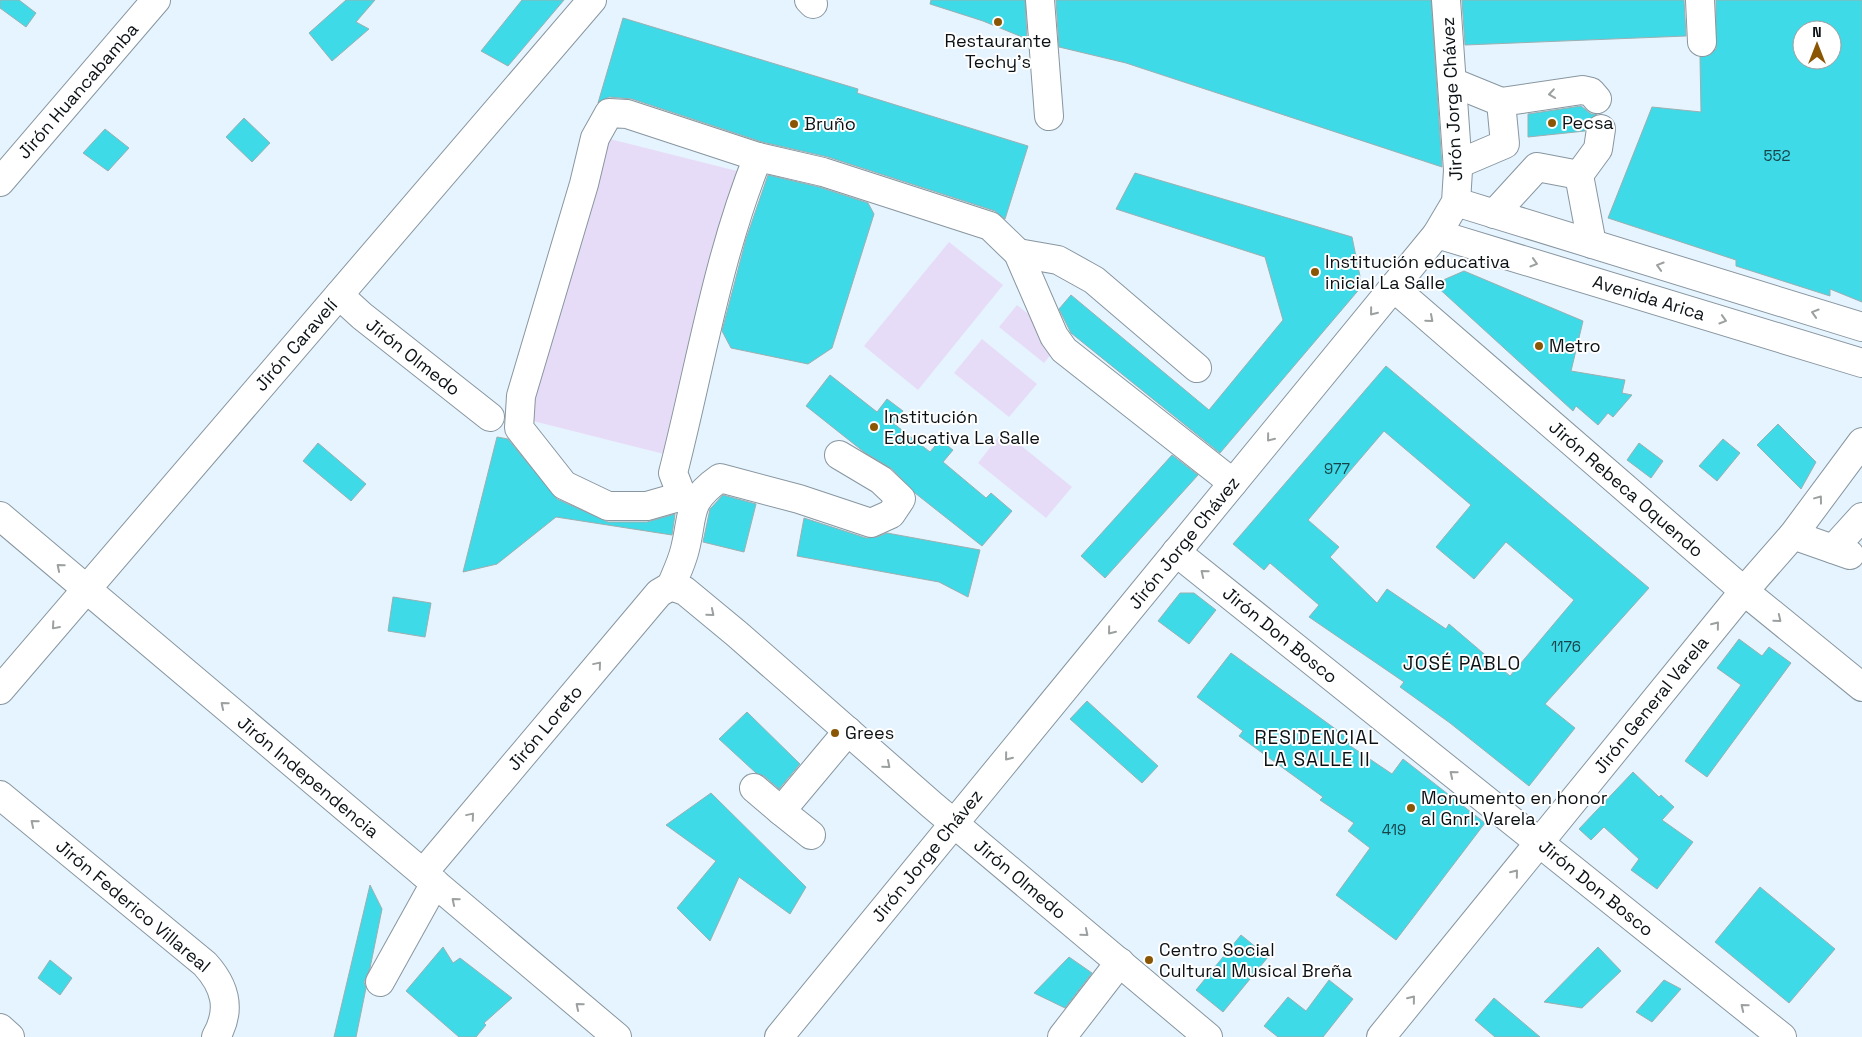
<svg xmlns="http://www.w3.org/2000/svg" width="1862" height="1037" font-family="'Space Grotesk',sans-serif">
<rect width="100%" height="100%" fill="#e5f4ff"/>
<g fill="#e7dcf7">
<polygon points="602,137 741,172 668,455 529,420"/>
<polygon points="949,242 1003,285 918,390 864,346"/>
<polygon points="1017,305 1062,341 1044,363 999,327"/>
<polygon points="982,339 1037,384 1009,417 954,373"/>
<polygon points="1003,431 1072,487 1046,518 978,463"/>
</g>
<g fill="#3edae7" stroke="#9cafb1" fill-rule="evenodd">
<polygon points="0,0 19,0 36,13 26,27 0,8"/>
<polygon points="346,0 375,0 356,22 369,29 332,61 309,33"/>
<polygon points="522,0 564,0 508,66 481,51"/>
<polygon points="931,0 1025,0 1027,39 983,21 930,4"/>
<polygon points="1056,0 1431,0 1442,167 1126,63 1059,47"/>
<polygon points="1462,0 1684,0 1686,36 1465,45"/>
<path d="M 1716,0 L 1862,0 L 1862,302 L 1830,289 L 1830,296 L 1736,266 L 1736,260 L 1608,218 L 1652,107 L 1701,112 L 1700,57 L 1710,55 L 1716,49 ZM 1802,30 L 1832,30 L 1832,60 L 1802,60 Z"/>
<polygon points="623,18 858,89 857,93 1028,146 1005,219 995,211 828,157 762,142 632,99 609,97 598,103"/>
<polygon points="1581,106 1591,114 1597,114 1589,120 1585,131 1528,137 1528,114"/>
<polygon points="244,118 270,143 252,162 226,137"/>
<polygon points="105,129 129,148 108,171 83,153"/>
<polygon points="1135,173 1352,237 1362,286 1220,453 1071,333 1059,309 1071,295 1209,410 1283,320 1265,257 1116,209"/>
<polygon points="768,175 819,187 868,203 874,214 832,348 808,364 731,348 722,331 746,239"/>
<polygon points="1464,271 1583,321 1571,371 1625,380 1622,393 1632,395 1613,417 1608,413 1598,425 1576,406 1573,411 1434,284"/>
<path d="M 1386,366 L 1649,588 L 1545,704 L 1575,728 L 1529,786 L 1450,723 L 1400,687 L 1404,682 L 1309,617 L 1319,605 L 1270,563 L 1264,570 L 1233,544 ZM 1384,431 L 1471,505 L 1436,547 L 1474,579 L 1506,542 L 1574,600 L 1510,676 L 1449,624 L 1446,629 L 1387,589 L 1377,603 L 1330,557 L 1339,547 L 1308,520 Z"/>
<polygon points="830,375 877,412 887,399 903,411 893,423 930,452 940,440 953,450 943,462 986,498 991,493 1012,511 982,546 915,493 892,469 864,452 806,406"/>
<polygon points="1778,424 1816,462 1801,489 1757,445"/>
<polygon points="497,437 508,439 557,499 608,522 647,522 675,514 672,535 556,517 497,564 463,572"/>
<polygon points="1723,439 1740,453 1717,481 1699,466"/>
<polygon points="318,443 366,484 351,501 303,461"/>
<polygon points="1639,443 1663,461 1651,478 1627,460"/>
<polygon points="1172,455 1198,475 1105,578 1081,556"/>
<polygon points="723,495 756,504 744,552 703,542 710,509"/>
<polygon points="804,518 866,538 877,537 887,533 980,550 968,597 939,582 797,556"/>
<polygon points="1180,593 1194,593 1216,610 1189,644 1158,621"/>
<polygon points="393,597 431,603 425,637 388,631"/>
<polygon points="1739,639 1762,656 1769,647 1791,663 1707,777 1685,761 1741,685 1717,668"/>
<polygon points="1231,653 1352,741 1349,745 1392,774 1403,759 1485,823 1396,940 1336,895 1370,848 1348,831 1354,823 1320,800 1323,797 1239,736 1243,731 1197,697"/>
<polygon points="1087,701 1158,766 1142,783 1070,719"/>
<polygon points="747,712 800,764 779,789 764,776 756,773 719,739"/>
<polygon points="1633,772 1659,797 1661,795 1674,807 1662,820 1693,842 1657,889 1631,870 1639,859 1604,827 1591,840 1579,829"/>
<polygon points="711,793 806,887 790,914 739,877 710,941 677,908 716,861 666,825"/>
<polygon points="370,885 382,909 370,968 364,982 366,988 356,1037 334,1037"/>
<polygon points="1760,887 1835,949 1789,1003 1715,942"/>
<polygon points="1241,935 1268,957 1223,1012 1196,990"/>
<polygon points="443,947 453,963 460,958 512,998 484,1023 486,1025 476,1037 459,1037 406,991"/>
<polygon points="1598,947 1621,971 1582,1008 1544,1002"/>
<polygon points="1069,957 1092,973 1065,1008 1034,993"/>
<polygon points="50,960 72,978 60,995 38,978"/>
<polygon points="1329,980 1353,999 1323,1037 1278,1037 1264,1026 1288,997 1306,1011"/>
<polygon points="1664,980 1681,989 1652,1022 1636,1012"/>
<polygon points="1494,998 1540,1037 1495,1037 1475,1020"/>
</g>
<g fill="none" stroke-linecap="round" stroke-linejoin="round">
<g stroke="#88969f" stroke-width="30">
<g id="minor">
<polyline points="809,0 813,4"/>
<polyline points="1040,0 1049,116"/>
<polyline points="1700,0 1702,42"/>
<polyline points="1452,82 1501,102 1505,144 1458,164"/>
<polyline points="1501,102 1582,90 1591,92 1597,99"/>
<polyline points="1579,175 1598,149 1601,129"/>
<polyline points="0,182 156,0"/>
<polyline points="1494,214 1537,167 1579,175 1592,244"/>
<polyline points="1018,253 1058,260 1094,280 1197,368"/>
<polyline points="1393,287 1744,591 1862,687"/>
<polyline points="339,295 362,316 490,417"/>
<polyline points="682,496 647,506 608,506 564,485 519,428 521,396 584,184 595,138 609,113 627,114 758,157"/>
<path d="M 692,507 L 682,496 L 673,473 C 700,368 717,258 758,157 L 823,172 L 990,226 L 1018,253 L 1054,336 L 1064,350 L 1233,483"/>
<polyline points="0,516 617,1037"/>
<polyline points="1793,535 1850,555"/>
<polyline points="1833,549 1862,517"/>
<polyline points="1176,552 1782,1037"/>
<polyline points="671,586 685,591 737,634 932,805 1208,1037"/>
<path d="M 671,586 C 676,574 682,562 685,549 C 694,513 686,502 720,478 L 799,499 L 871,523 L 891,514 L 901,499 L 881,480 L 839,455"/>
<polyline points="0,690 592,0"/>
<polyline points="754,788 781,811"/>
<path d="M 0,795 L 205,964 C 225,986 232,1009 216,1037"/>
<polyline points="811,835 781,811 848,731"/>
<polyline points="423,873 659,593 671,586"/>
<polyline points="380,982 435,883"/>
<polyline points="0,1028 10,1037"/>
<polyline points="779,1037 1437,234 1456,202 1458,170 1446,0"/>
<polyline points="1062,1037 1120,962"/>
<polyline points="1381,1037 1744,591 1793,535 1862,442"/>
</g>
</g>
<g stroke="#88969f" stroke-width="30">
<g id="major">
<polyline points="1456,202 1862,327"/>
<polyline points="1437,234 1862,363"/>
</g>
</g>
<use href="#minor" stroke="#fff" stroke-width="28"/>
<use href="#major" stroke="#fff" stroke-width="28"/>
</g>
<defs><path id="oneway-chevron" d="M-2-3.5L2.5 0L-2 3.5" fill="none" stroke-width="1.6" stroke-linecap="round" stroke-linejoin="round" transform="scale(1.25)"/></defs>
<g stroke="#9da0a1">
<use href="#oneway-chevron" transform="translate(1552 94) rotate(172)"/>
<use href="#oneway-chevron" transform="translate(1534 263) rotate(17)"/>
<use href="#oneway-chevron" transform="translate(1660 266) rotate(-163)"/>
<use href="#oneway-chevron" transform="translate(1373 312) rotate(129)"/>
<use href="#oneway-chevron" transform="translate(1815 313) rotate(-163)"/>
<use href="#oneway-chevron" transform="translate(1430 319) rotate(41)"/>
<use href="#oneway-chevron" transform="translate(1723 320) rotate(17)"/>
<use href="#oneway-chevron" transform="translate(1270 438) rotate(129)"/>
<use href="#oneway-chevron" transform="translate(1819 499) rotate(-53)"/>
<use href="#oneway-chevron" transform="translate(60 567) rotate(-140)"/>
<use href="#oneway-chevron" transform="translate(1204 573) rotate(-141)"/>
<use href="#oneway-chevron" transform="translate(711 613) rotate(40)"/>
<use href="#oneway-chevron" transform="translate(1778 619) rotate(39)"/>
<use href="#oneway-chevron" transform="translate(1716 625) rotate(-51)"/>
<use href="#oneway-chevron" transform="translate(55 626) rotate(131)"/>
<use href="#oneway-chevron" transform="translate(1111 631) rotate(129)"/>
<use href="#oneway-chevron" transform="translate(598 665) rotate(-50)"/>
<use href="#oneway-chevron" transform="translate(224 705) rotate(-140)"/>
<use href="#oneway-chevron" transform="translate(1008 757) rotate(129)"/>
<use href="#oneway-chevron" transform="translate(887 765) rotate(41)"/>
<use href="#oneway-chevron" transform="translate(1453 774) rotate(-141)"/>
<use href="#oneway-chevron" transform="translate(471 816) rotate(-50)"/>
<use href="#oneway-chevron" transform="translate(34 823) rotate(-140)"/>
<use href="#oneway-chevron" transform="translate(1515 873) rotate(-51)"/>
<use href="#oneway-chevron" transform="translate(455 901) rotate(-140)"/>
<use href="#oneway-chevron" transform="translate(1085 933) rotate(40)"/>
<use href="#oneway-chevron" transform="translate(1412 999) rotate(-51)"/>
<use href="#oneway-chevron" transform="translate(579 1006) rotate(-140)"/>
<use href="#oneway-chevron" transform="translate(1744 1007) rotate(-141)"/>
</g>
<g fill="#8a5603" stroke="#fff" stroke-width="2">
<circle cx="998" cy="22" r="5"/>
<circle cx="1552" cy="123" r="5"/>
<circle cx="794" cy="124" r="5"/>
<circle cx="1315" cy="272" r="5"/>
<circle cx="1539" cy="346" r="5"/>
<circle cx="874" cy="427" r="5"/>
<circle cx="835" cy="733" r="5"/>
<circle cx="1411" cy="808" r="5"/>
<circle cx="1149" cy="960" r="5"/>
</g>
<g text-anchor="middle" stroke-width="4" stroke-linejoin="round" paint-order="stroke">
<g font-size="15" fill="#184349">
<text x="1777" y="161">552</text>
<text x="1337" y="474">977</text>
<text x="1566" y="652">1176</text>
<text x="1394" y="835">419</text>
</g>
<g font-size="18" fill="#0b1114" stroke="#fff" text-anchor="start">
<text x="998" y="47" text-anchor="middle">Restaurante<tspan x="998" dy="21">Techy's</tspan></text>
<text x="1562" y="129">Pecsa</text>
<text x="804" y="130">Bruño</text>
<text x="1325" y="268">Institución educativa<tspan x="1325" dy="21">inicial La Salle</tspan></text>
<text x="1549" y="352">Metro</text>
<text x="884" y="423">Institución<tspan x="884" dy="21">Educativa La Salle</tspan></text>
<text x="845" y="739">Grees</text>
<text x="1421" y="804">Monumento en honor<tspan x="1421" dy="21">al Gnrl. Varela</tspan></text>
<text x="1159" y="956">Centro Social<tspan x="1159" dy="21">Cultural Musical Breña</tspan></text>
</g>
<g font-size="18" fill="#0b1114" stroke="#fff">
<text transform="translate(78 91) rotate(-49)" y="6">Jirón Huancabamba</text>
<text transform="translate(1452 99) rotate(-93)" y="6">Jirón Jorge Chávez</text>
<text transform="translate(1649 298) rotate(17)" y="6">Avenida Arica</text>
<text transform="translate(296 345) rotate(-49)" y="6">Jirón Caravelí</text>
<text transform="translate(413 357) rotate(38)" y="6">Jirón Olmedo</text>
<text transform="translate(1626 489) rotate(41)" y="6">Jirón Rebeca Oquendo</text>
<text transform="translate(1184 543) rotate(-51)" y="6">Jirón Jorge Chávez</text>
<text transform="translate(1280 635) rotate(39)" y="6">Jirón Don Bosco</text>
<text transform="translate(1651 705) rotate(-51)" y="6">Jirón General Varela</text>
<text transform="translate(545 728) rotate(-50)" y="6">Jirón Loreto</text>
<text transform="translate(308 777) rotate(40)" y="6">Jirón Independencia</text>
<text transform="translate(927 856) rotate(-51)" y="6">Jirón Jorge Chávez</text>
<text transform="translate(1020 879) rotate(40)" y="6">Jirón Olmedo</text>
<text transform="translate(1596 888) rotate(39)" y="6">Jirón Don Bosco</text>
<text transform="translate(133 906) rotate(40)" y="6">Jirón Federico Villareal</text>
</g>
<g font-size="19" letter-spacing="1" fill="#0b1114" stroke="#fff">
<text x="1462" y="670">JOSÉ PABLO</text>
<text x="1317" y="744">RESIDENCIAL<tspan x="1317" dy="22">LA SALLE II</tspan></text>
</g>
</g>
<g transform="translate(1817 45)"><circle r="24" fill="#ffffff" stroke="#9da0a1"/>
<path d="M0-4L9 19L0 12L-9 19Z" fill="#8a5603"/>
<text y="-8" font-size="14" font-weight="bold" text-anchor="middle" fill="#0b1114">N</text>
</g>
</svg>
